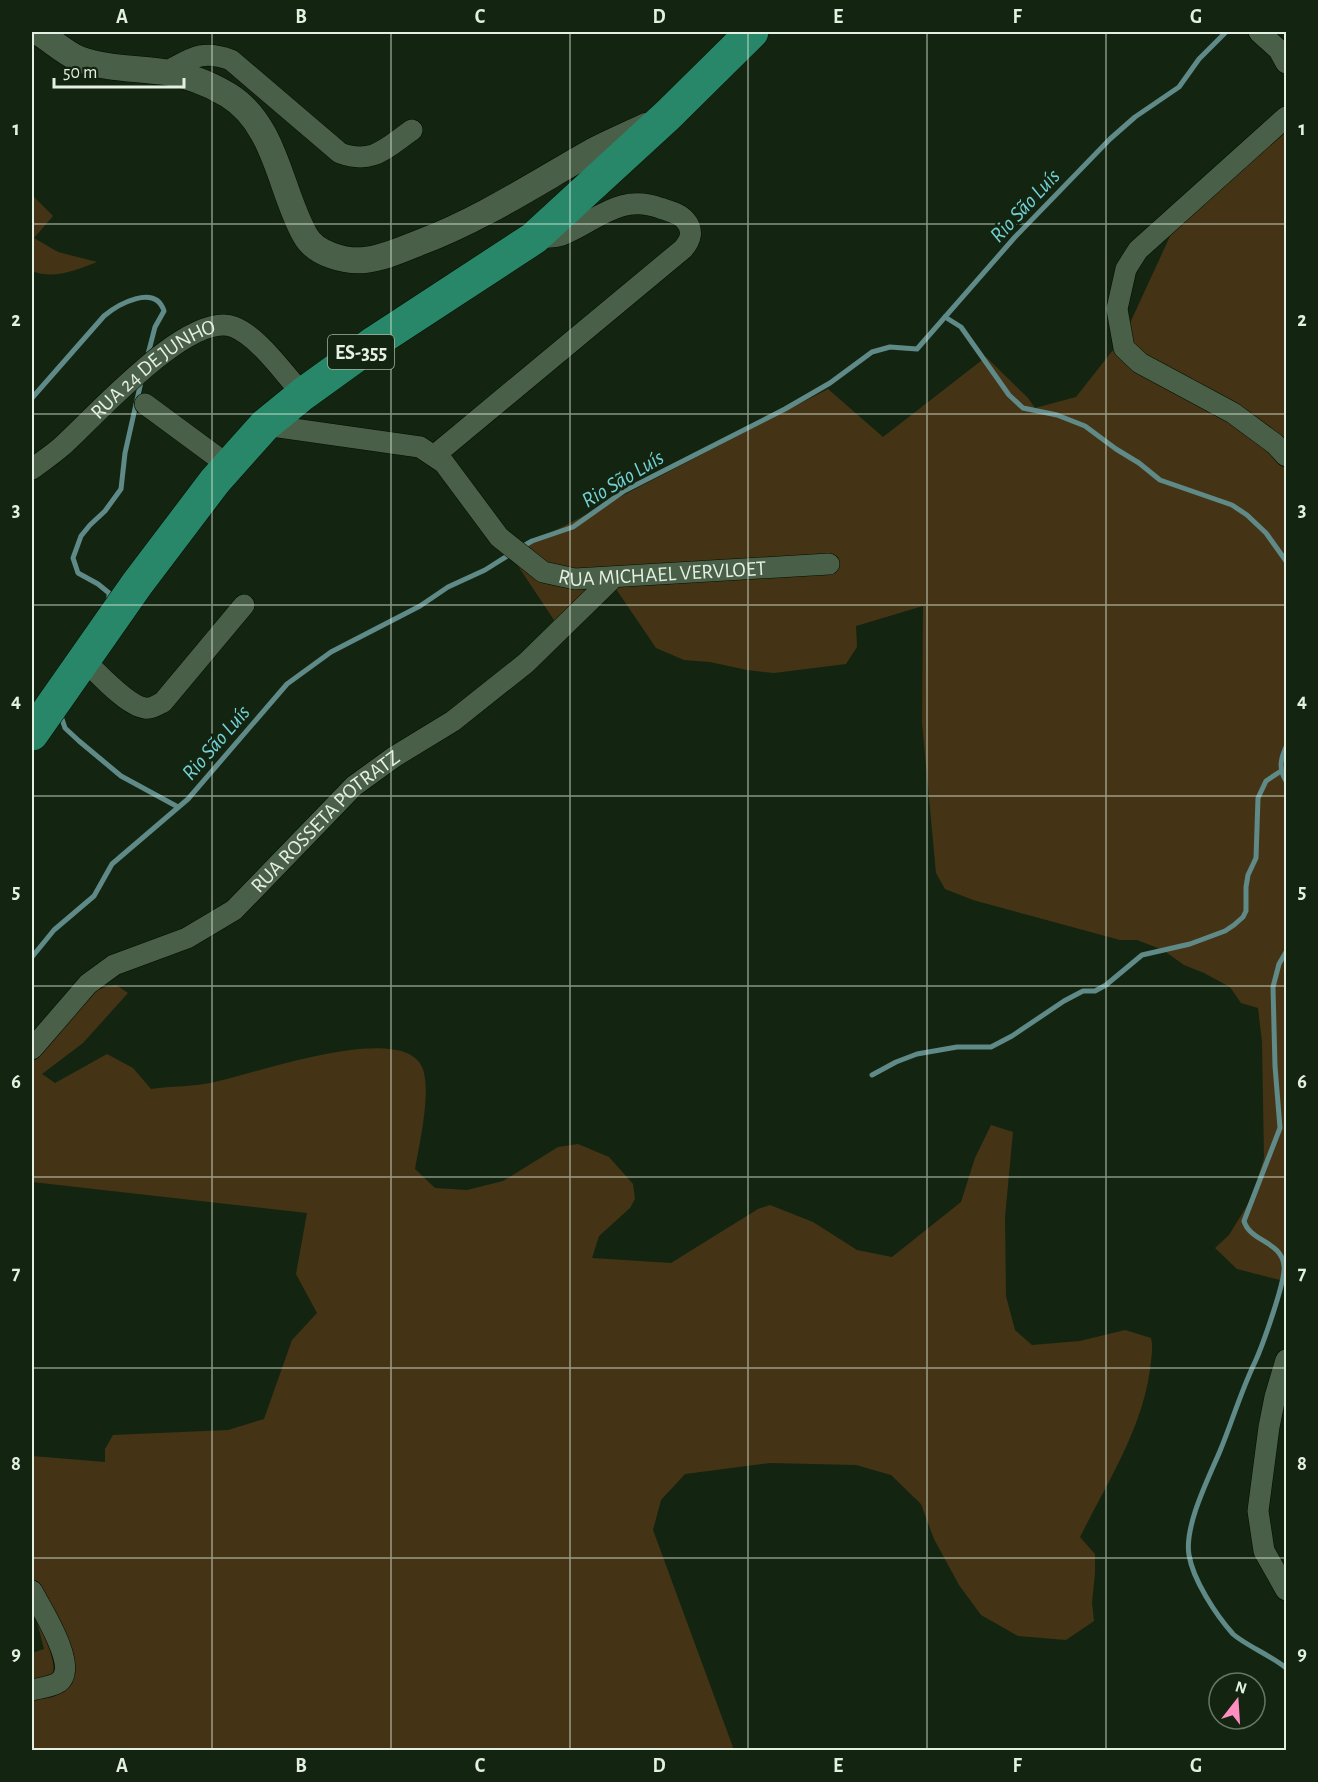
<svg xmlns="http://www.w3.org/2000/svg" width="1318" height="1782" font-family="'Alegreya Sans',sans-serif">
<rect width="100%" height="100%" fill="#132511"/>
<g fill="#443415">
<polygon points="1286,132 1286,1263 1280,1280 1237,1269 1215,1248 1229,1235 1251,1199 1264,1158 1262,1042 1258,1008 1241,1003 1230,987 1204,973 1184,965 1163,950 1137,940 1120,940 973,900 945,889 936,873 922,723 923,606 856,626 857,647 846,664 774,673 747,670 710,662 684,660 656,648 614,586 560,629 510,554 828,389 883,437 986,357 1028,398 1035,408 1076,397 1124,336 1172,232 1268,133"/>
<path d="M 32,195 L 53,216 L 34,238 L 58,252 L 97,262 C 76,270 53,280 32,271 Z"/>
<path d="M 116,985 L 128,993 L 83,1043 L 42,1074 L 55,1083 L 107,1054 L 133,1068 L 151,1089 C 172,1086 194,1087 215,1082 C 254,1074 397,1022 421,1065 C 433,1086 419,1146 415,1169 L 435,1188 L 467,1190 L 503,1181 L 558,1147 L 578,1144 L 609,1157 L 633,1184 L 635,1199 L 630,1208 L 599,1236 L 592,1258 L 671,1263 L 758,1209 L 770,1205 L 813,1222 L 857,1250 L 892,1257 L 961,1202 L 975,1158 L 991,1125 L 1013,1132 L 1005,1217 L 1006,1296 L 1015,1330 L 1032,1345 L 1080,1341 L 1125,1330 L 1151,1338 C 1153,1346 1152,1353 1151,1361 C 1145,1425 1108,1481 1080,1537 L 1095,1554 L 1095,1573 L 1092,1603 L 1094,1621 L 1066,1640 L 1018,1636 L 981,1615 L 959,1585 L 934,1539 L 921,1504 L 891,1475 L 856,1465 L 770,1463 L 685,1474 L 661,1500 L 653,1530 L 734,1750 L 32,1750 L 32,1653 L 44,1649 L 32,1603 L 32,1456 L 105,1462 L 105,1449 L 113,1435 L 228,1430 L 264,1419 L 292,1340 L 317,1313 L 296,1274 L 307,1213 L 32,1182 L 32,1036 C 56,1015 84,989 116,985 Z"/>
</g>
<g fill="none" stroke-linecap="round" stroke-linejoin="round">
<g stroke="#5f8a88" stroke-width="5">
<polyline points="945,317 961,327 1009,395 1023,408 1057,415 1085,426 1116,449 1139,463 1160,480 1232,505 1247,515 1266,533 1286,561"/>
<path d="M 32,398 L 104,316 C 117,305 155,283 164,311 L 155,327 L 147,358"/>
<polyline points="520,548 532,541 573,527 624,491 785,409 830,383 872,352 890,347 917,349 1015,237 1110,139 1135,117 1179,87 1199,59 1226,32"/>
<polyline points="109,600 109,593 98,584 78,573 73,558 81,536 90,525 105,511 121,489 125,453 141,382"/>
<polyline points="60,713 65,728 79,741 121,776 178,807"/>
<path d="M 1286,747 C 1280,760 1279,769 1286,781"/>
<path d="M 1286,952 L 1279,964 L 1273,987 L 1275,1066 L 1280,1128 L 1244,1221 C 1250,1242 1282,1241 1284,1266 C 1286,1280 1262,1347 1255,1362 C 1241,1391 1232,1422 1220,1451 C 1209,1477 1184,1526 1189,1555 C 1193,1580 1216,1615 1233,1634 C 1245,1645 1272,1656 1286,1668"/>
<polyline points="32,957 54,930 94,896 112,864 188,799 287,684 331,652 420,606 448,587 485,570 512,553"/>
<polyline points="872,1075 896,1062 917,1054 957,1047 991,1047 1012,1036 1064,1001 1083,991 1095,991 1106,985 1142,955 1190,944 1225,931 1234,925 1243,917 1246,911 1246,887 1248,875 1256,858 1258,798 1266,781 1281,771"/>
</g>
<g stroke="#010e00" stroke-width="22">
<g id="minor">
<polyline points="1259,32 1279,50 1286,63"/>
<path d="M 166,72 C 192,58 202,49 231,60 L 340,153 C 373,165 386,148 412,130"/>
<polyline points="1286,117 1138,250 1126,269 1117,309 1124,348 1140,363 1233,413 1275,444 1286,456"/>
<polyline points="145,404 229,466"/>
<path id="s1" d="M 265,425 L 420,447 L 444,463 L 499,537 L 543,572 L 575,579 L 829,564"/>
<path d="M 435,455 L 683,249 C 691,240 694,230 685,220 C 679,213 669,211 660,208 C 619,193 597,221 562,235 C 554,238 543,237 534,238"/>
<path id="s2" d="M 32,469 C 41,462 52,455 61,447 C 93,419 189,309 234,327 C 259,337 284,374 303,394"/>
<path d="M 84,660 C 98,673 127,706 145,708 C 152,709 157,705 163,702 L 244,605"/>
<path id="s3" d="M 32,1049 L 88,984 L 114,965 L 187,938 L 234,910 L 354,786 L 394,757 L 453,721 L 526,663 L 613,578"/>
<polyline points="1286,1360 1275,1397 1269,1427 1258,1511 1264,1551 1286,1590"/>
<path d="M 32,1591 C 41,1608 79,1667 59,1682 C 52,1687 40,1688 32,1690"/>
</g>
</g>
<g stroke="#010e00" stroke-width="27">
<path id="tertiary" d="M 38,32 C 51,40 65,53 79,59 C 107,69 136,68 164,72 C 186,75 210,84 228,95 C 276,124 280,191 305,235 C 315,254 345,262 365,260 C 384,258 403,249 421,242 C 482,219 536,183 593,151 C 610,142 629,134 646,126"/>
</g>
<g stroke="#010e00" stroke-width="34">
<polyline id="primary" points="32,734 137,584 215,481 265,425 303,394 375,342 534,238 668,115 752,32"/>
</g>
<use href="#minor" stroke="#4a5f47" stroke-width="21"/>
<use href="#tertiary" stroke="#4a5f47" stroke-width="26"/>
<use href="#primary" stroke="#288669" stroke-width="33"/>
</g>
<path fill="none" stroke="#e4f0e2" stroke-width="1.5" stroke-opacity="0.55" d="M 212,32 L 212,1750M 391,32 L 391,1750M 570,32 L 570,1750M 748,32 L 748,1750M 927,32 L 927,1750M 1106,32 L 1106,1750M 32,224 L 1286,224M 32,414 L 1286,414M 32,605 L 1286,605M 32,796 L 1286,796M 32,986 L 1286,986M 32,1177 L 1286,1177M 32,1368 L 1286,1368M 32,1558 L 1286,1558"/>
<g text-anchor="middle" stroke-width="6" stroke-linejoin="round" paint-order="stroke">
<rect fill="#132511" stroke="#a5b3a3" stroke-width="1.5" x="328" y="335" width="66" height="34" rx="4.5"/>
<g font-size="20" font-weight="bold" fill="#e4f0e2">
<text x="361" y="359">ES-355</text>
</g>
<g font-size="21" fill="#e4f0e2" stroke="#132511">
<text dy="7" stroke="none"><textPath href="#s2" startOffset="158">RUA 24 DE JUNHO</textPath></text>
<text dy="7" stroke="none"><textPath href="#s1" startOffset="454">RUA MICHAEL VERVLOET</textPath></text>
<text dy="7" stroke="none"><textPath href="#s3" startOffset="378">RUA ROSSETA POTRATZ</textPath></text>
</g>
<g font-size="22" font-style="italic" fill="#74d1d7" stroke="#132511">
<text transform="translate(1024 205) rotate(-47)" y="8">Rio São Luís</text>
<text transform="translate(622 478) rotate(-31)" y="8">Rio São Luís</text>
<text transform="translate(215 742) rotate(-49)" y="8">Rio São Luís</text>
</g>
</g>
<rect width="1318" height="1782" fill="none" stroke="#132511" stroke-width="66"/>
<g transform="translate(1237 1701) rotate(17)"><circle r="28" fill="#132511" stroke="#677665" stroke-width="1.5"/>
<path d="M0-4.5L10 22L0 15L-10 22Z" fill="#fd8ebf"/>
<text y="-9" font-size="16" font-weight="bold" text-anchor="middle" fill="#e4f0e2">N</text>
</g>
<path d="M54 78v9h130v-9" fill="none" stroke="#e4f0e2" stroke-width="3"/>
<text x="63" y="78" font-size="18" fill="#e4f0e2" stroke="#132511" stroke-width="4.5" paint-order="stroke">50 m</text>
<rect x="33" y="33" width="1252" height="1716" fill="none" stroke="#e4f0e2" stroke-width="2"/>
<g font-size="20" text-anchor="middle" font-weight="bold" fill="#e4f0e2">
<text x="122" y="23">A</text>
<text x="301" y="23">B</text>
<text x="480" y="23">C</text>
<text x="659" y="23">D</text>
<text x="838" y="23">E</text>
<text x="1017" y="23">F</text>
<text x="1196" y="23">G</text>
<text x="16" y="135">1</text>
<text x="1302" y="135">1</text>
<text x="16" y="326">2</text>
<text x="1302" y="326">2</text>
<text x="16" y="516">3</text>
<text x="1302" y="516">3</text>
<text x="16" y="707">4</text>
<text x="1302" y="707">4</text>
<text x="16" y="898">5</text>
<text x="1302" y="898">5</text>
<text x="16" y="1088">6</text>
<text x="1302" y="1088">6</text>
<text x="16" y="1279">7</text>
<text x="1302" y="1279">7</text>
<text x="16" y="1470">8</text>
<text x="1302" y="1470">8</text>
<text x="16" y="1660">9</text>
<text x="1302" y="1660">9</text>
<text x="122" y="1772">A</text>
<text x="301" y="1772">B</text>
<text x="480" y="1772">C</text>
<text x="659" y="1772">D</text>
<text x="838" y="1772">E</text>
<text x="1017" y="1772">F</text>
<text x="1196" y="1772">G</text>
</g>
</svg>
